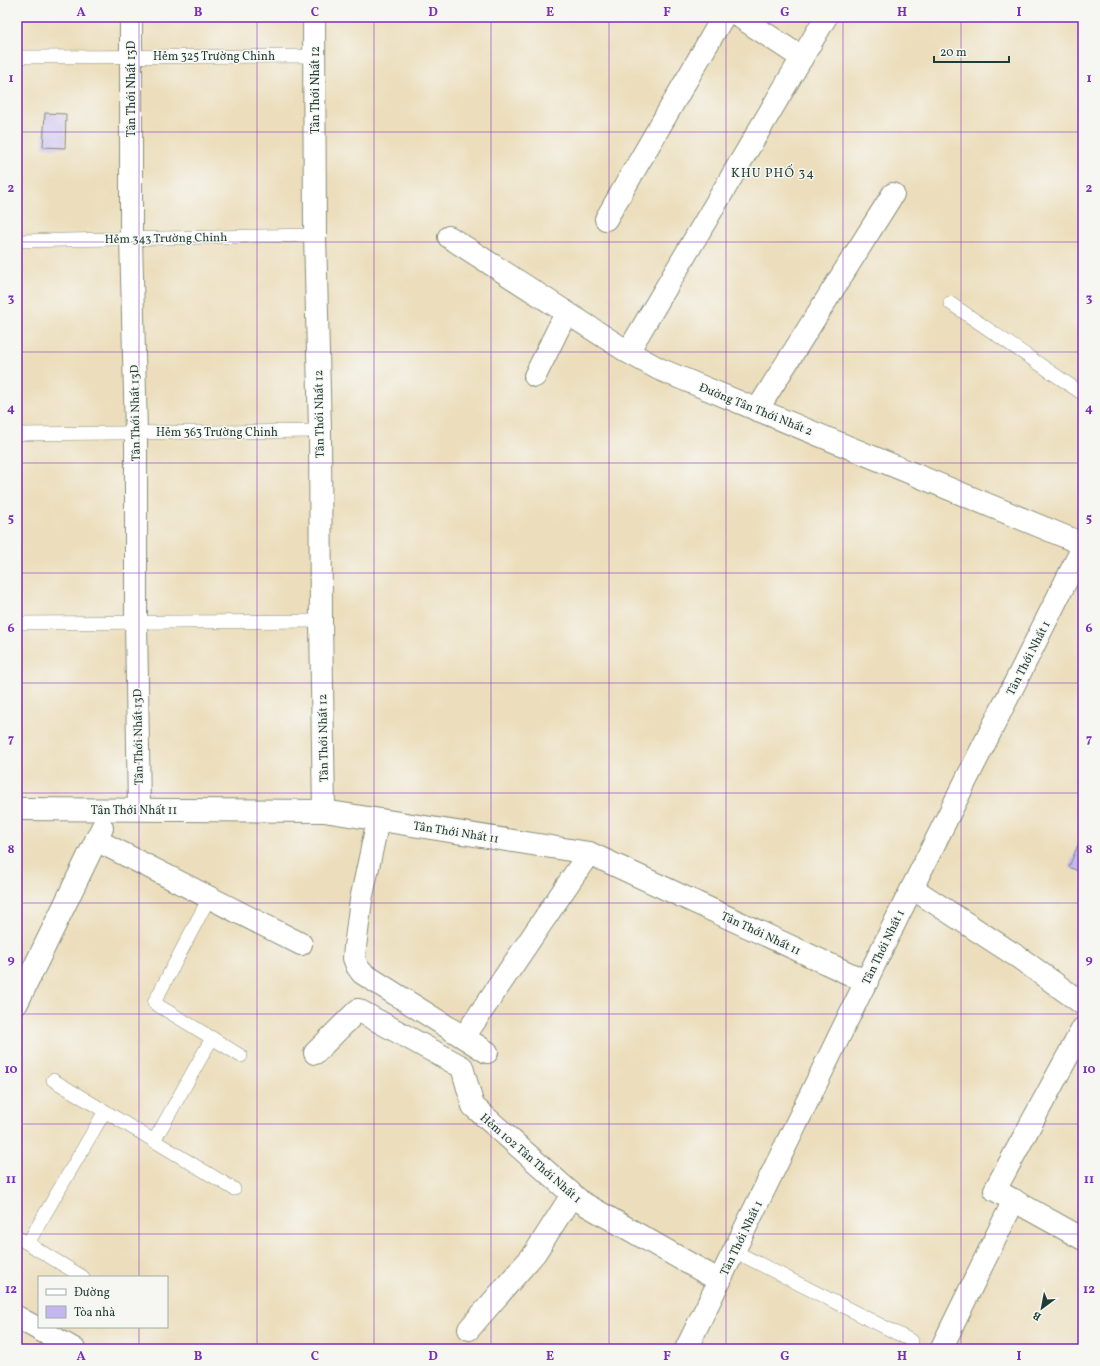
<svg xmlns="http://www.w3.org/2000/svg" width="1100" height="1366" font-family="Vollkorn,serif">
<rect width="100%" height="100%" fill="#f6f6f2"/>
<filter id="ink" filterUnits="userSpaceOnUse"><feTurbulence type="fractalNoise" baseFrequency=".025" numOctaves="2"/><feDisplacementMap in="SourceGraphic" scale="8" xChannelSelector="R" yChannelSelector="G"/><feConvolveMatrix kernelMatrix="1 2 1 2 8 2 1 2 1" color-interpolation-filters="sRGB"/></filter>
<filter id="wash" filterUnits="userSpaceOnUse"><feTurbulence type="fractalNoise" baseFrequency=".012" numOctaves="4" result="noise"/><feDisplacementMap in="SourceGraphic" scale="16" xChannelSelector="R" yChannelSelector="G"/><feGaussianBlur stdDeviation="0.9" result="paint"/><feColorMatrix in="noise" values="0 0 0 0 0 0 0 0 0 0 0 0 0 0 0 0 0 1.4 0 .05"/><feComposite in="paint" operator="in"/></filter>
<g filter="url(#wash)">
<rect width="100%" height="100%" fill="#ecdebc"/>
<g id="blocks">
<g fill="#c4b7ef">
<polygon points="45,113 66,114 65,148 43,147"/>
<polygon points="1083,833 1083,873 1069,867"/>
</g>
</g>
</g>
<g filter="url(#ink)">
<use href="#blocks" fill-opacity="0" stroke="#868e78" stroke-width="1"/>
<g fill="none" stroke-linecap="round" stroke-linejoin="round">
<g stroke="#868e78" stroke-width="14">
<g id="service">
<polyline points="17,57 315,56"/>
<polyline points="17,241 315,235"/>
<polyline points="950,303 1083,394"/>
<polyline points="17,434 320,431"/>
<polyline points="17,623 321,621"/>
<polyline points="212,1038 241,1056"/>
<polyline points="53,1080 234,1189"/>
<polyline points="154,1141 212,1038 154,1003 209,898"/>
<polyline points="17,1237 83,1277"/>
<polyline points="28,1243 105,1111"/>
<polyline points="734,1251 912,1341"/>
</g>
</g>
<g stroke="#868e78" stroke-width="24">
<g id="minor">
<polyline points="131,17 131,238 136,432 136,621 139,809"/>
<polyline points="314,17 315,235 320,431 321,621 324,811"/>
<polyline points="740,17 802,58"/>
<polyline points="606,219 723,17"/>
<polyline points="449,237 628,352 659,369 1083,544"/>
<polyline points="628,352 826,17"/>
<polyline points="535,376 566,313"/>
<polyline points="757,410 893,194"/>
<polyline points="17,809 324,811 589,853 867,982"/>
<polyline points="378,820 361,900 355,947 354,958 357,966 362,973 487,1052"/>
<polyline points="96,840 301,944"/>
<polyline points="912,888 1021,959 1083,1004"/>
<polyline points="17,1003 102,828"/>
<polyline points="1083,1028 995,1190 1083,1239"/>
<polyline points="464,1037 589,853"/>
<polyline points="315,1053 358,1010 462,1067 473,1106 581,1202 720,1281"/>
<polyline points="17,1317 74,1349"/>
<polyline points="469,1329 535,1253 572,1195"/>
<polyline points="941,1349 1014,1200"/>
</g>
</g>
<g stroke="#868e78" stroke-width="24">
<polyline id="tertiary" points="686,1349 900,912 1083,547"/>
</g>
<use href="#service" stroke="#fff" stroke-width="13"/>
<use href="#minor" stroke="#fff" stroke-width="22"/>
<use href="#tertiary" stroke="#fff" stroke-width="22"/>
</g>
</g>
<path fill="none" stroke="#7b2cbf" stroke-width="1" stroke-opacity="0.55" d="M 139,17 L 139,1277M 257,17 L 257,1349M 374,17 L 374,1349M 491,17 L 491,1349M 609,17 L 609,1349M 726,17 L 726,1349M 843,17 L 843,1349M 961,17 L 961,1349M 17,132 L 1083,132M 17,242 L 1083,242M 17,352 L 1083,352M 17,463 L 1083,463M 17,573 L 1083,573M 17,683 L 1083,683M 17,793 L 1083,793M 17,903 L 1083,903M 17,1014 L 1083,1014M 17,1124 L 1083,1124M 17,1234 L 1083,1234M 139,1327 L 139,1349"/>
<g text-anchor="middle" stroke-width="3" stroke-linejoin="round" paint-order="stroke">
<g font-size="12" fill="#1f3d34" stroke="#f6f6f2">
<text x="214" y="60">Hẻm 325 Trường Chinh</text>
<text transform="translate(131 89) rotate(-90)" y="4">Tân Thới Nhất 13D</text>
<text transform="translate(315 90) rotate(-90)" y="4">Tân Thới Nhất 12</text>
<text transform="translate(166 238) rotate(-1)" y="4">Hẻm 343 Trường Chinh</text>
<text transform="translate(756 409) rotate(22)" y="4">Đường Tân Thới Nhất 2</text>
<text transform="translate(135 413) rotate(-91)" y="4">Tân Thới Nhất 13D</text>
<text transform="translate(319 414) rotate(-91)" y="4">Tân Thới Nhất 12</text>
<text x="217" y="436">Hẻm 363 Trường Chinh</text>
<text transform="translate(1028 658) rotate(-63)" y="4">Tân Thới Nhất 1</text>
<text transform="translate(138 737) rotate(-91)" y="4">Tân Thới Nhất 13D</text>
<text transform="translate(323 738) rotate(-91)" y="4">Tân Thới Nhất 12</text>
<text x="134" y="814">Tân Thới Nhất 11</text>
<text transform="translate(456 832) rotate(9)" y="4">Tân Thới Nhất 11</text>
<text transform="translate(761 933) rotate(25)" y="4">Tân Thới Nhất 11</text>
<text transform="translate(883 947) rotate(-64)" y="4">Tân Thới Nhất 1</text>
<text transform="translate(531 1158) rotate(41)" y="4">Hẻm 102 Tân Thới Nhất 1</text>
<text transform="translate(741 1238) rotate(-64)" y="4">Tân Thới Nhất 1</text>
</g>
<g font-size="13" letter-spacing="1" fill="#1f3d34" stroke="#f6f6f2">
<text x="773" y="177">KHU PHỐ 34</text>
</g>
</g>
<rect width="1100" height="1366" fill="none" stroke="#f6f6f2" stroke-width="44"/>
<rect x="38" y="1276" width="130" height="52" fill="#f6f6f2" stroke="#a0aca6"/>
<rect x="46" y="1289" width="20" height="6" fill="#ffffff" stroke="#a0aca6"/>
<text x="74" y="1296" font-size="12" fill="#1f3d34">Đường</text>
<rect x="46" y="1306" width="20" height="12" fill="#c4b7ef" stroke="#a0aca6"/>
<text x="74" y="1316" font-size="12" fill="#1f3d34">Tòa nhà</text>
<g transform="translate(1042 1308) rotate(212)" stroke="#f6f6f2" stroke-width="3" paint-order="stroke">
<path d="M0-3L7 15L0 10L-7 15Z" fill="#1f3d34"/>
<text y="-6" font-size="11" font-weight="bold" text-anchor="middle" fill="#1f3d34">B</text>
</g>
<path d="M934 56v6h75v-6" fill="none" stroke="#1f3d34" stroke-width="2"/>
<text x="940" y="56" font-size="12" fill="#1f3d34" stroke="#f6f6f2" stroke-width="3" paint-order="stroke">20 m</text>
<rect x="22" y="22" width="1056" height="1322" fill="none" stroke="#7b2cbf" stroke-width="1.5"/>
<g font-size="13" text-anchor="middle" font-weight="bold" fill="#7b2cbf">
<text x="81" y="16">A</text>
<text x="198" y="16">B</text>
<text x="315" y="16">C</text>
<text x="433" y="16">D</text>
<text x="550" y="16">E</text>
<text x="667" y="16">F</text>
<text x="785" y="16">G</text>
<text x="902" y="16">H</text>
<text x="1019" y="16">I</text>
<text x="11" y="82">1</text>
<text x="1089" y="82">1</text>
<text x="11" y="192">2</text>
<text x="1089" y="192">2</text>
<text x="11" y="302">3</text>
<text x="1089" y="302">3</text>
<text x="11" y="412">4</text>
<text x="1089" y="412">4</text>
<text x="11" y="522">5</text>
<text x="1089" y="522">5</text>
<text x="11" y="632">6</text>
<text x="1089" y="632">6</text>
<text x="11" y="743">7</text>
<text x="1089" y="743">7</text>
<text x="11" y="853">8</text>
<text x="1089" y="853">8</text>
<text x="11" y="963">9</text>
<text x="1089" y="963">9</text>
<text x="11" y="1073">10</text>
<text x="1089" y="1073">10</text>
<text x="11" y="1183">11</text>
<text x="1089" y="1183">11</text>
<text x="11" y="1293">12</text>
<text x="1089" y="1293">12</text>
<text x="81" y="1360">A</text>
<text x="198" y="1360">B</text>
<text x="315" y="1360">C</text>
<text x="433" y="1360">D</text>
<text x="550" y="1360">E</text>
<text x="667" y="1360">F</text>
<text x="785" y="1360">G</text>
<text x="902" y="1360">H</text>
<text x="1019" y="1360">I</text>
</g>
</svg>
